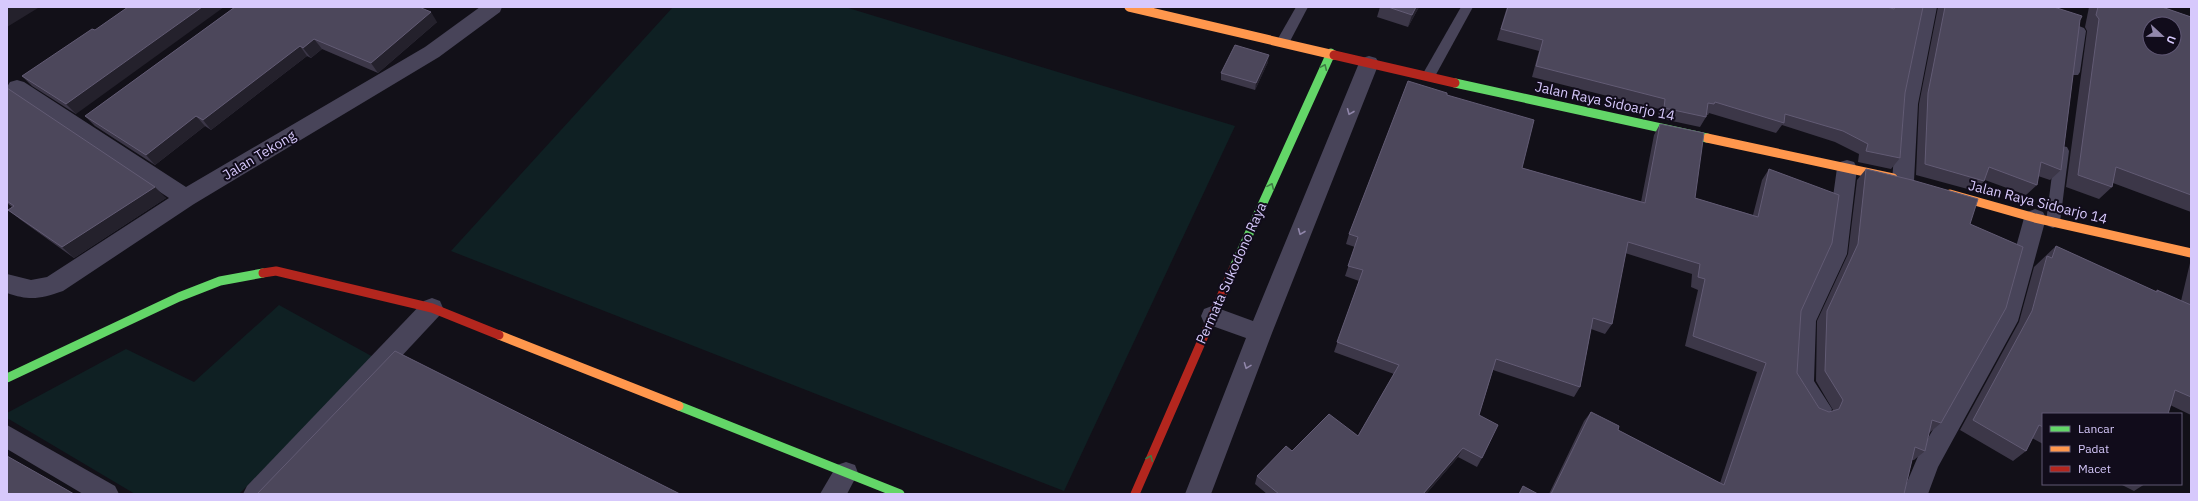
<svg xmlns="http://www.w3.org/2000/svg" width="2198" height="501" font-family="'IBM Plex Sans',sans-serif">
<rect width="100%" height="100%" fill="#121018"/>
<g fill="#0f2023">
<polygon points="673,7 845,7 1235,126 1064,491 451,251"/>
<polygon points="279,305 375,358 239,494 135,494 7,418 7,413 126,349 194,382"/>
</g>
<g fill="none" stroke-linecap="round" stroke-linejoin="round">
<g fill="#484459" fill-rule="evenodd">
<polygon points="1296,7 1308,7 1288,45 1278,45 1276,42"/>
<polygon points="1461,7 1473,7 1433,80 1423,80 1421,77"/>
<polygon points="2079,26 2084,28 2086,31 2080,72 2078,75 2068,75 2066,72 2072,31 2074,28"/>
<polygon points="2062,146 2067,147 2069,151 2060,222 2058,226 2053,228 2048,226 2046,222 2055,151 2057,147"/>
</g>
<g fill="#484459" fill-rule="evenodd">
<path d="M 480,7 L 502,7 L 500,12 L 439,57 L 194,204 L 63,291 C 40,299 30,301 7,293 L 7,274 L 31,280 L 47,277 L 169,198 L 10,92 L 7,87 L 10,82 L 17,80 L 24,82 L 186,187 L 425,47 Z"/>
<polygon points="1919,7 1937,7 1918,104 1914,181 1910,187 1903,189 1896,187 1892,181 1898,104"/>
<polygon points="1369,56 1376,58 1379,63 1272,333 1211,494 1185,494 1246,338 1204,323 1201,316 1204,309 1212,306 1253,321 1359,63 1362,58"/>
<polygon points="1847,160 1854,162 1857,168 1847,254 1816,321 1814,381 1832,409 1829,417 1820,420 1811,417 1790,383 1794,321 1825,254 1837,168 1840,162"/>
<polygon points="2035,209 2043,212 2046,218 2018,321 1938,467 1928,494 1902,494 1919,454 1996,319 2024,218 2027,212"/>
<polygon points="432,298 440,301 443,308 440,315 273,494 243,494 247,486 424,301"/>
<polygon points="7,425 115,486 119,494 83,494 7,449"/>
<polygon points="846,462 855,465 858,473 847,494 820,494 837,465"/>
</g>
<g stroke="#63d668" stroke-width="9">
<polyline points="1455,83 1707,138"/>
<polyline points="1234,267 1331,53"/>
<polyline points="7,378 179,297 220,281 263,273"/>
<polyline points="679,406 900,494"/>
</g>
<g stroke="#ff974d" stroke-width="9">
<polyline points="1129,7 1334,55"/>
<polyline points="1707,138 1893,178"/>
<polyline points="1950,194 2035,218 2191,253"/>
<polyline points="499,335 679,406"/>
</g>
<g stroke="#b3261e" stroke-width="9">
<polyline points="1334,55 1455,83"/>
<polyline points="263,273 276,271 432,308 499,335"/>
<polyline points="1135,494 1234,267"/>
</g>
</g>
<g fill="#3c3748">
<polygon points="235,7 437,22 378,73 322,49 311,58 307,56 211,130 205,126 155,165 95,126 85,116"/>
<polygon points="1380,7 1419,7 1408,27 1377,17"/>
<polygon points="1507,7 1887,7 1890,8 1890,7 1923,7 1905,93 1900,158 1891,169 1858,162 1859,154 1835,142 1782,125 1776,133 1709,113 1708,115 1706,115 1706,117 1700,127 1658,118 1659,109 1532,77 1539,51 1497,40"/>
<polygon points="1938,7 2054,7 2080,20 2061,170 2050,180 2038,176 2037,185 2026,195 1985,180 1975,191 1916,175 1919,104"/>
<polygon points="2089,7 2162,7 2191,17 2191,212 2113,183 2112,187 2099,199 2066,187 2087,31 2085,27"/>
<polygon points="95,30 76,114 32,86 22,76"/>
<polygon points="1268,62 1255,90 1221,80 1221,73"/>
<polygon points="7,88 166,198 74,258 21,220 8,210 12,207 7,203"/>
<polygon points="1447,95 1522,168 1641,202 1654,135 1660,124 1695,198 1753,215 1762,180 1769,169 1801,311 1797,373 1819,408 1829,412 1833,411 1833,410 1816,381 1817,321 1848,254 1857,180 1866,169 1970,224 1941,423 1929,433 1925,451 1914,460 1912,460 1904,494 1549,494 1584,421 1591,412 1618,430 1720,483 1757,372 1685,346 1698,290 1691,287 1692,274 1625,253 1612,324 1605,334 1591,329 1580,387 1574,397 1493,370 1479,415 1482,458 1477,467 1458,457 1426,494 1267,494 1255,484 1257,476 1292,451 1358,436 1394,374 1334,352 1359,281 1345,276 1355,247 1346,244 1349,234"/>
<polygon points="2056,246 2156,292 2157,290 2181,301 2190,263 2191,262 2191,415 2170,405 2043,414 2043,444 2032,438 2026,451 2013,461 1960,430 2019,322 2034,267"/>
<polygon points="2120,484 2145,484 2134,491"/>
</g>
<g fill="#24212c">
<polygon points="10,7 37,7 38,8 7,27 7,9"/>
<polygon points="202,7 224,7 76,114 66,104"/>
<polygon points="1416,7 1419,7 1408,27 1412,15"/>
<polygon points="431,12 437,22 378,73 371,63"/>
<polygon points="314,39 322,49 311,58 303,48"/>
<polygon points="300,46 307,56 211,130 203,120"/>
<polygon points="1269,55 1268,62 1255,90 1256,83"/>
<polygon points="196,116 205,126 155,165 146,155"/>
<polygon points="155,187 166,198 74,258 62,247"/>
<polygon points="1463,448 1458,457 1426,494 1423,494"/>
</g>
<g fill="#4c475b" stroke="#625b74" fill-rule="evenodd">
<polygon points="128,7 202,7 66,104 22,76 92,29 95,30"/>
<polygon points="235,7 419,7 431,12 371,63 314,39 303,48 300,46 203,120 196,116 146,155 85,116"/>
<polygon points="1388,7 1416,7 1412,15"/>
<polygon points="1508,7 1887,7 1894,9 1895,7 1923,7 1905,93 1900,158 1866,151 1868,144 1843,131 1785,114 1784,123 1715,102 1714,104 1708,103 1706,117 1664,108 1665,99 1536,66 1543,40 1501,29"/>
<polygon points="1945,7 2054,7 2082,16 2080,20 2061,170 2041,162 2037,185 1989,167 1984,181 1925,164 1928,93"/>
<path d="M 2098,7 L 2162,7 L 2191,17 L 2191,195 L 2116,167 L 2112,187 L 2078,175 L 2099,19 L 2096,15 ZM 2150,24 L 2174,24 L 2174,48 L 2150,48 Z"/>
<polygon points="1235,45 1269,55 1256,83 1221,73"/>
<polygon points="1408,81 1447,93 1447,95 1534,120 1522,168 1645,203 1660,124 1704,133 1695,198 1758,217 1769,169 1839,195 1832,243 1801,311 1797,373 1819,408 1829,412 1839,409 1843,400 1825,371 1827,311 1858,244 1866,169 1912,180 1978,199 1970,224 2023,247 2006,308 1941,423 1932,420 1925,451 1915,447 1904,494 1551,494 1591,412 1619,426 1618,430 1724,485 1766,363 1693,336 1705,279 1698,277 1700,264 1628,242 1612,324 1593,318 1580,387 1496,359 1479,415 1498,425 1482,458 1463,448 1423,494 1279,494 1257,476 1286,446 1292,451 1329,414 1358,436 1399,365 1337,342 1363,270 1348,266 1358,237 1349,234"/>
<polygon points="7,88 155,187 62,247 8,210 14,206 7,201"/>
<polygon points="2056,246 2157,292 2157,290 2191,305 2191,397 2175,390 2168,414 2043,414 2043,427 2039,425 2026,451 1973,420 2032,311 2047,256 2052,258"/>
<polygon points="395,351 680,494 257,494"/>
<polygon points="7,456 53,482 74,494 7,494"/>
<polygon points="1523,486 1538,494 1519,494"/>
</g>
<defs><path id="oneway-chevron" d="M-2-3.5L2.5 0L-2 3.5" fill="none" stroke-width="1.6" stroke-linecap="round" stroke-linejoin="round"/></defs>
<g stroke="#3e7b45">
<use href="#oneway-chevron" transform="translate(1324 67) rotate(-66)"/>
<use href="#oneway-chevron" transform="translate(1271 186) rotate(-66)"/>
<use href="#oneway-chevron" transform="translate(1150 458) rotate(-67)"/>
</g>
<g stroke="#9086aa">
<use href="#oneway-chevron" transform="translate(1350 112) rotate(112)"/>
<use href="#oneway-chevron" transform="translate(1301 232) rotate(112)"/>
<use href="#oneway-chevron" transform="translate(1247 366) rotate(111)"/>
</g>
<g text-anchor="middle" stroke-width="4" stroke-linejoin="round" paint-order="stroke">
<g font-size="14" fill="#d7c9fc" stroke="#110c1b">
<text transform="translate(1605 101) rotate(12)" y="5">Jalan Raya Sidoarjo 14</text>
<text transform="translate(259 155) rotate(-31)" y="5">Jalan Tekong</text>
<text transform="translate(2038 202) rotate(14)" y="5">Jalan Raya Sidoarjo 14</text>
<text transform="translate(1231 273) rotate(-66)" y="5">Permata Sukodono Raya</text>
</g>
</g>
<rect width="2198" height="501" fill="none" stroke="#d7c9fc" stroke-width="16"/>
<rect x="2042" y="413" width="140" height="72" fill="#110c1b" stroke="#605875"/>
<rect x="2050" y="426" width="20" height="6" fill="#63d668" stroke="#605875"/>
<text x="2078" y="433" font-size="12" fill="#d7c9fc">Lancar</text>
<rect x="2050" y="446" width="20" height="6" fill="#ff974d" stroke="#605875"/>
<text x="2078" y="453" font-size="12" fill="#d7c9fc">Padat</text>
<rect x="2050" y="466" width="20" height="6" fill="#b3261e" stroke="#605875"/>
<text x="2078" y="473" font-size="12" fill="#d7c9fc">Macet</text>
<g transform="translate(2162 36) rotate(112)"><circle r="19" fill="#110c1b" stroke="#605875"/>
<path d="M0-3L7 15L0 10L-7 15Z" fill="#9288ac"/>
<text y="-6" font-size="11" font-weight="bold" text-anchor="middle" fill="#d7c9fc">U</text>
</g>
</svg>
